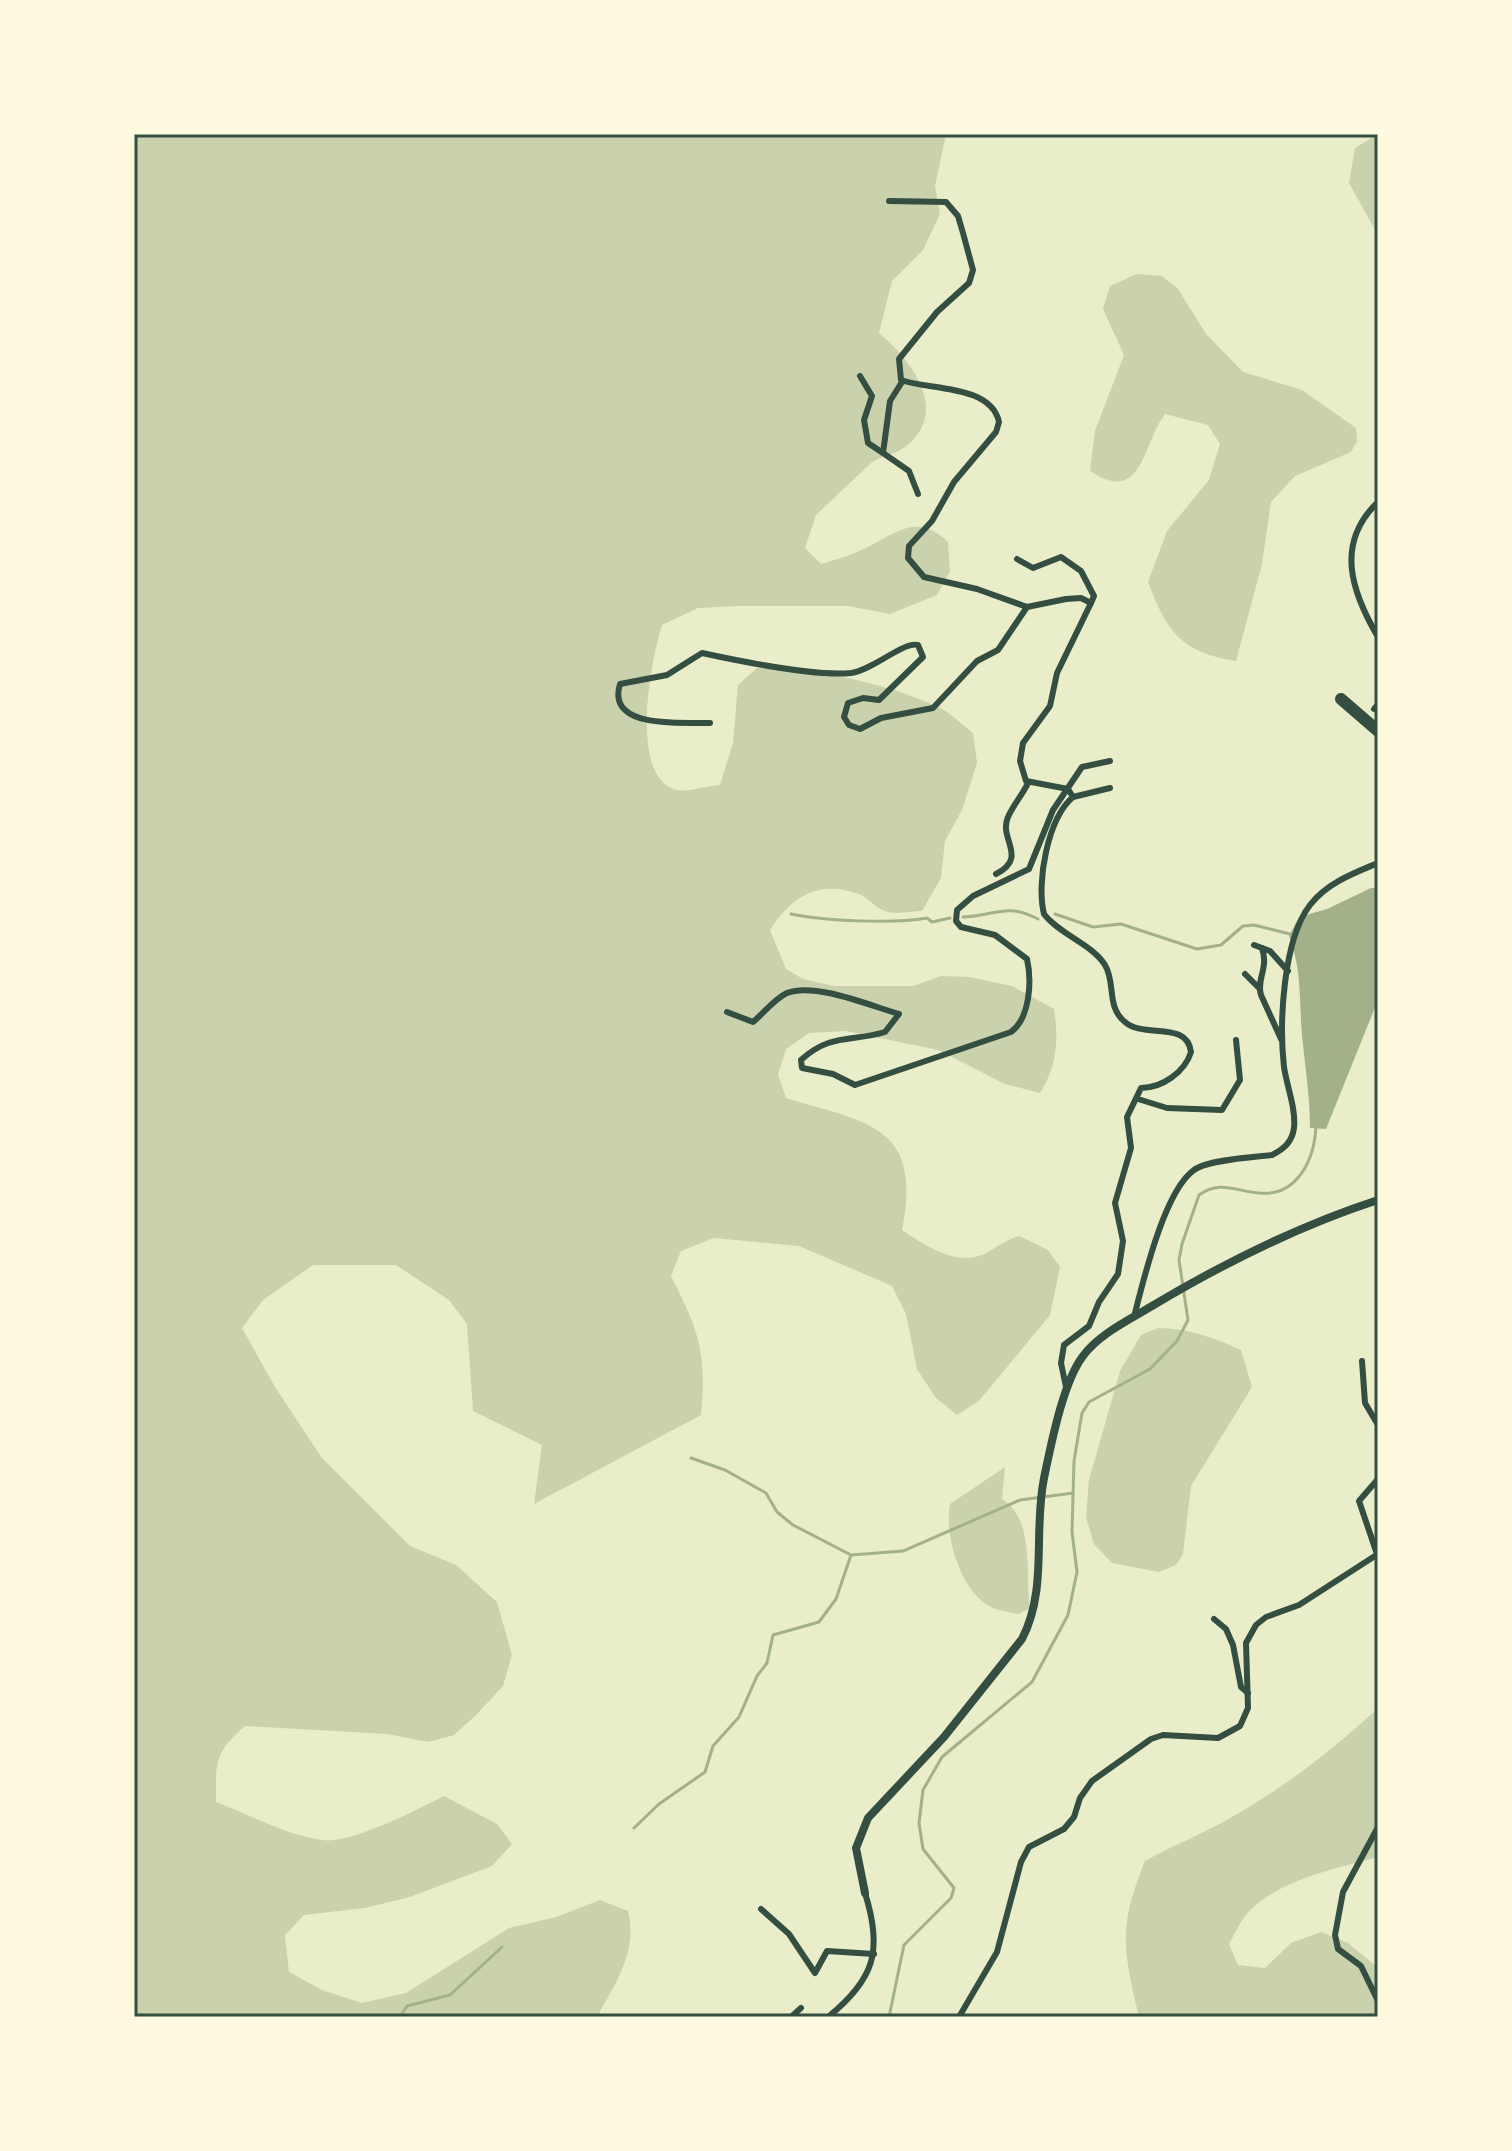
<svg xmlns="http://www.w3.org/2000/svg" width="1512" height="2151" font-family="Cabin,sans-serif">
<rect width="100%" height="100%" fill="#e9edc9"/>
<g fill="#cad2ad">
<path d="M 134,134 L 946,134 L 935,186 L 940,214 L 923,250 L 892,281 L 879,333 C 910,359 949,408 909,444 C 897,455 884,454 871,463 L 816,515 L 805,548 L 821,564 C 833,560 846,557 857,552 C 892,538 914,509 948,542 L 950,571 L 937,595 L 890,614 L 848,606 L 740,606 L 698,608 L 662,625 C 651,659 628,779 677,790 C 688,792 707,786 720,785 L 733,743 L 738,685 L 757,668 C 813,668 887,683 938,707 C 951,713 962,725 973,733 L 977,763 L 962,810 L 945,841 L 941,878 L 922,911 C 912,911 894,915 885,911 C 875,908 868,897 859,894 C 818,879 791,897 770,930 L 786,969 L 803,979 L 834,986 L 914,986 L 941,976 L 969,977 L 1012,986 L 1054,1009 C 1059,1040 1057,1066 1040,1093 L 1005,1084 L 938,1050 L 846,1031 L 809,1033 L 786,1049 L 778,1075 L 786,1098 C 868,1123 923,1125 902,1230 C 923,1244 951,1264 979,1256 C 990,1253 1004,1240 1019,1236 L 1048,1250 L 1060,1267 L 1050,1315 L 979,1401 L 957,1415 L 936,1398 L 917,1369 L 906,1314 L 892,1286 L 799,1246 L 714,1238 L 681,1251 L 671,1276 C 699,1331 707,1353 701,1415 L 534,1504 L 542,1445 L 473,1411 L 467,1324 L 449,1300 L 396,1265 L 313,1265 L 263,1300 L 242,1328 L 275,1387 L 322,1458 L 410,1546 L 456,1565 L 497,1602 L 512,1655 L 503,1686 L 475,1716 L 454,1735 L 428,1742 L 387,1734 L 245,1726 C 214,1753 216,1762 216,1802 C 250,1815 286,1835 322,1840 C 350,1845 418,1809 444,1796 L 497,1824 L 512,1844 L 492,1866 L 410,1897 L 365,1908 L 304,1915 L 285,1935 L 289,1972 L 322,1990 L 362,2003 L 406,1993 L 509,1928 L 556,1917 L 600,1900 L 628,1911 C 638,1951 616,1982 597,2017 L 134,2017 Z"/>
<polygon points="1378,134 1378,235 1349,183 1355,148"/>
<path d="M 1137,274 L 1162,276 L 1178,289 L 1206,334 L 1243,372 L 1302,390 L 1356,428 L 1357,441 L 1351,452 L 1295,476 L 1271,502 L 1262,564 L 1236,661 C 1181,652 1167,632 1148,582 L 1167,531 L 1209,480 L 1220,444 L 1208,425 L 1165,414 C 1142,444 1143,506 1090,471 L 1095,431 L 1124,355 L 1103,309 L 1110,286 Z"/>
<path d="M 1158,1328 C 1188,1328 1214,1338 1241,1350 L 1252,1387 L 1191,1486 L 1183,1554 L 1176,1565 L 1159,1572 L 1112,1563 L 1094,1544 L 1086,1517 L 1089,1480 L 1120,1371 L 1141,1335 Z"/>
<path d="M 1005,1467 L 1002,1499 C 1035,1520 1025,1572 1030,1608 L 1018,1614 C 1010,1612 1001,1611 993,1608 C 961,1594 944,1536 950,1504 Z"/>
<path d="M 1378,1708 L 1378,1857 C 1335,1869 1275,1880 1245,1916 C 1239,1924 1234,1935 1229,1944 L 1238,1965 L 1265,1968 L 1291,1943 L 1321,1932 L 1348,1943 L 1377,1967 L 1378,2017 L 1139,2017 C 1123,1948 1118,1928 1145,1861 C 1176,1844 1209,1831 1239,1813 C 1290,1783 1335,1748 1378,1708 Z"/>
</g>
<path fill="#a3b18a" d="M 1371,888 L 1378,888 L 1378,1000 L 1326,1129 L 1310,1128 C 1310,1096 1305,1066 1302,1035 C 1299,1000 1302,969 1289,936 L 1299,917 L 1327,909 Z"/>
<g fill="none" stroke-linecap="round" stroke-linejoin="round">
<g stroke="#a3b18a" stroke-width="3">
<path d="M 791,914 C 825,921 893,924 927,918 L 932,922 L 950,918"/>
<polyline points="1055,914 1093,927 1121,924 1197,949 1221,945 1243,926 1254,925 1290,934"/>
<path d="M 963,917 C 996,916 1005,902 1038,919"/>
<polyline points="691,1458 725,1470 766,1493 777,1512 793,1525 851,1555 903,1551 1020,1500 1073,1493"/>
<polyline points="634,1828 659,1804 705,1772 713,1746 739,1717 757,1676 767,1663 773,1635 819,1622 836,1599 851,1555"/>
<polyline points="368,2017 388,2017"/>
<polyline points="400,2017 407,2006 450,1995 502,1947"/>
<path d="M 889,2017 L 904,1945 L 951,1898 L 954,1888 L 923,1849 L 919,1823 L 923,1790 L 942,1757 L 1032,1682 L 1068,1615 L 1077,1572 L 1072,1532 L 1074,1461 L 1082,1413 L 1089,1402 L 1150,1369 L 1177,1341 L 1188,1320 L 1179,1260 L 1182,1244 L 1199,1195 C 1220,1180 1235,1191 1259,1193 C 1298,1197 1315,1158 1316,1125"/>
</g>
<g stroke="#344e41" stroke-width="6">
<path d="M 889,201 L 946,202 L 958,216 L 963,233 L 973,270 L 969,283 L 937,312 L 899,359 L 901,380 C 927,390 991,384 999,422 L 996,432 L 954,482 L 932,521 L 909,546 L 908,558 L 924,577 L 977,589 L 1027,607 L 1066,599 L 1081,598 L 1091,603 L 1057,673 L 1050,706 L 1023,743 L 1020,761 L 1026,781 L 1068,789"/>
<polyline points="860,376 872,396 864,420 868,443 883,453"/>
<polyline points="902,382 890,401 883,453 909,471 918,494"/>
<path d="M 1378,502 C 1335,543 1351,591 1378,637"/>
<polyline points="1017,559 1033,568 1061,557 1081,571 1094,596 1091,603"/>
<polyline points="1374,709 1378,704"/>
<path d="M 710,723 C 682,722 606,730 620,684 L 667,675 L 702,653 C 739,661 814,677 851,673 C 873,670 904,641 918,645 L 923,657 L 879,700 L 863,698 L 848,703 L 844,717 L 849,725 L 860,729 L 881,718 L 933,708 L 977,661 L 998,650 L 1027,607"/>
<polyline points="1073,797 1110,788"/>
<path d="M 996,874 C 1029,857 998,839 1008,817 C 1013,805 1023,794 1028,783"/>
<path d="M 1254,945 L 1262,948 C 1269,969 1256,979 1261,995 L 1281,1039"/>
<polyline points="1262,948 1270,951 1288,971"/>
<polyline points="1245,974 1259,988"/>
<path d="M 727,1012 L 753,1022 C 764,1013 774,999 787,993 C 815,982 871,1006 899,1014 L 885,1032 C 852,1042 830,1033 801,1060 L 802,1068 L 833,1074 L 855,1085 L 1011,1032 C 1030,1018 1032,981 1027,959 L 995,935 L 961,927 L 956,921 L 957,910 L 973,896 L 1029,869 L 1053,810 L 1082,767 L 1110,761"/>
<polyline points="1138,1099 1167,1108 1222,1110 1240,1080 1236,1040"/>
<path d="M 1134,1317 C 1143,1282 1164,1191 1194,1170 C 1207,1160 1254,1157 1272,1155 C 1284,1149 1292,1142 1294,1128 C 1296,1108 1287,1087 1284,1067 C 1279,1023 1283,940 1310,905 C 1327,883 1354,873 1378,863"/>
<polyline points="1362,1361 1365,1403 1378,1425"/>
<path d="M 1066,1387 L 1061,1363 L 1064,1345 L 1089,1326 L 1099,1302 L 1118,1274 L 1123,1241 L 1115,1203 L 1131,1148 L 1127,1117 L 1141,1088 C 1162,1088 1185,1072 1191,1052 C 1187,1020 1144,1039 1125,1022 C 1106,1007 1116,983 1105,965 C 1092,944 1059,934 1044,914 C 1036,882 1048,818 1073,797 L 1068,789"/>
<polyline points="1377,1554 1359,1501 1378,1479"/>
<polyline points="1214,1619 1226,1629 1233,1645 1241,1687 1248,1693"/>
<polyline points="1378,1827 1343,1892 1335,1935 1338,1949 1361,1966 1378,2001"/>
<polyline points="761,1909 789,1934 815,1973 827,1951 874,1954"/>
<polyline points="791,2017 801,2008"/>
<path d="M 828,2017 C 875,1979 883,1950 865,1893"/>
<polyline points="959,2017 997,1952 1021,1862 1029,1847 1064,1829 1074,1817 1080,1798 1092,1781 1151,1739 1163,1735 1218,1738 1240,1726 1248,1708 1246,1643 1256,1625 1266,1617 1299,1605 1378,1554"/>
</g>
<path stroke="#344e41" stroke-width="8" d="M 865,1893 L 856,1848 L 868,1818 L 944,1737 L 1022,1639 C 1048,1589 1033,1532 1044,1478 C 1051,1445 1063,1382 1083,1356 C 1099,1334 1129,1320 1152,1306 C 1224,1263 1298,1226 1378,1200"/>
<polyline stroke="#344e41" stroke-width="12" points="1341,699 1378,731"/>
</g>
<rect width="1512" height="2151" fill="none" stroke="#fefae0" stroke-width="272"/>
<rect x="136" y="136" width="1240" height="1879" fill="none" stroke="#344e41" stroke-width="3"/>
</svg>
